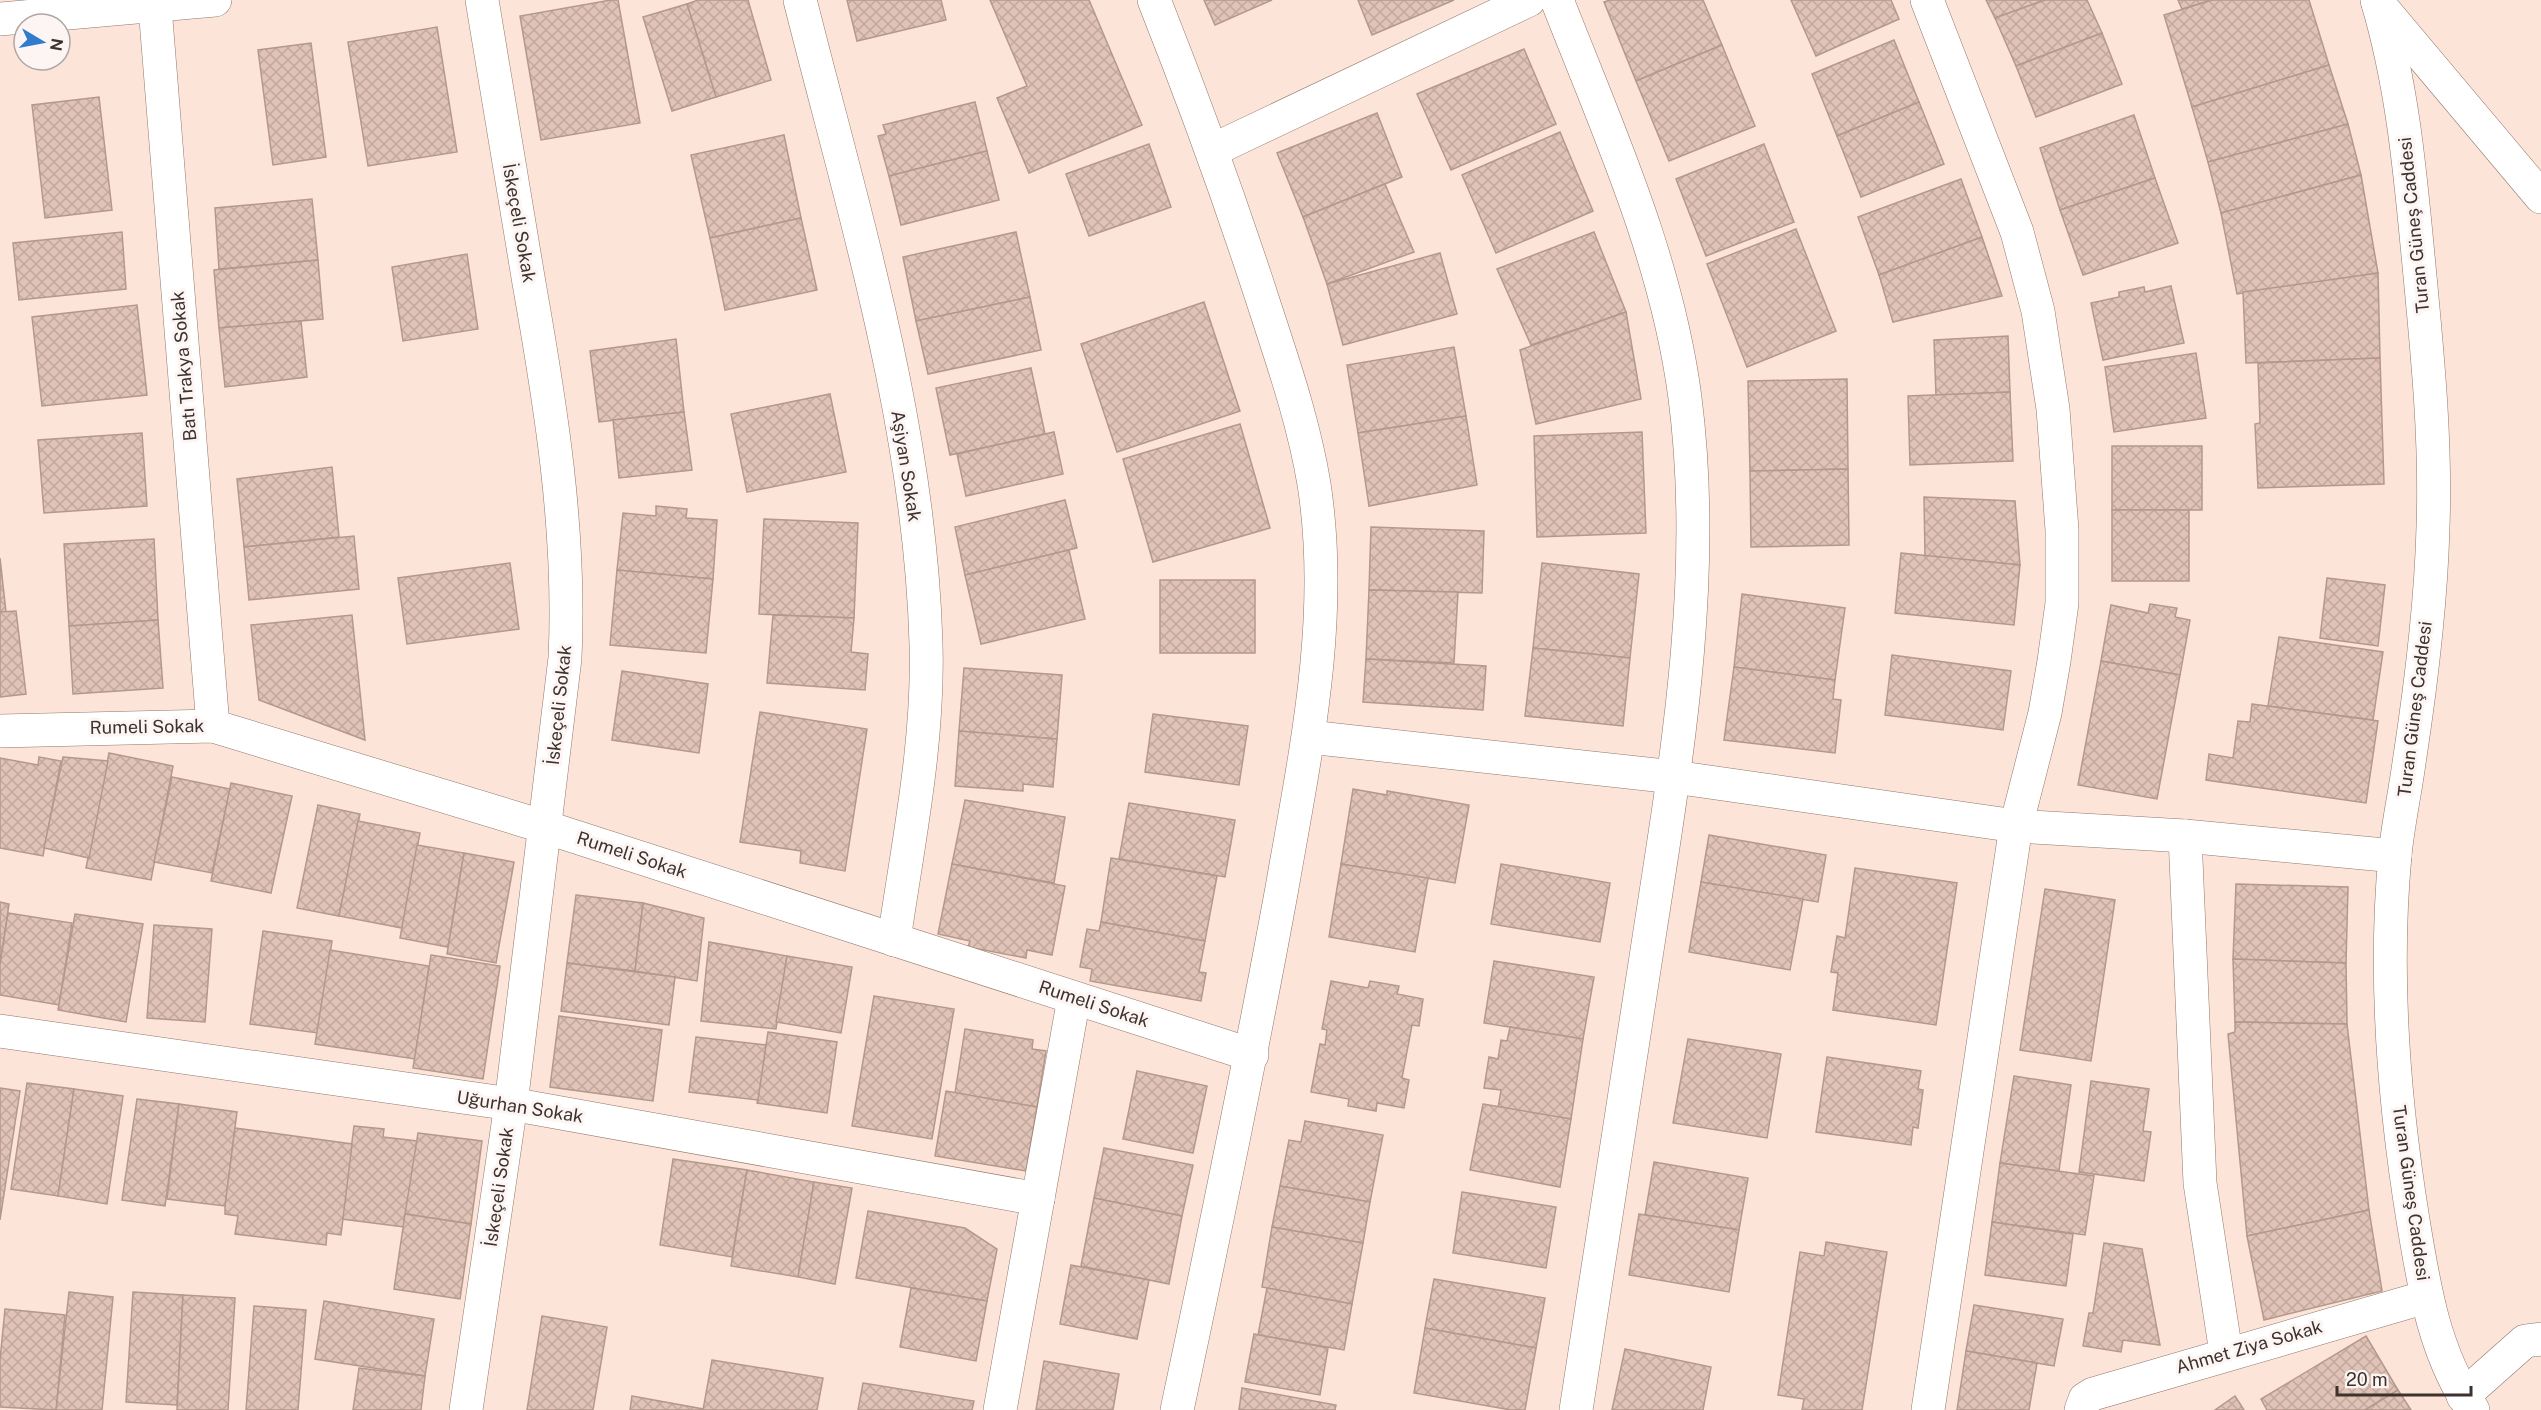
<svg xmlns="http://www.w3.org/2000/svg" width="2541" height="1410" font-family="'Public Sans',sans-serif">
<defs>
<pattern id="building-cross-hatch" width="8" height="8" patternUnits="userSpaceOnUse" patternTransform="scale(1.5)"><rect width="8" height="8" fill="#e0c3b6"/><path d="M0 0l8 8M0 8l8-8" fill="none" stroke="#c1a89d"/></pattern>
</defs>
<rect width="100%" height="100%" fill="#fce4d9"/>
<g fill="url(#building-cross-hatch)" stroke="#b4988c" stroke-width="1.5">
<polygon points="611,0 618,0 640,123 541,140 520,16"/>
<polygon points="698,0 748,0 771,80 716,97 687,4"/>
<polygon points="847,0 941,0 946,20 857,41"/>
<polygon points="990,0 1089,0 1142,125 1029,173 997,98 1027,86"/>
<polygon points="1204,0 1272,0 1215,25"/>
<polygon points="1358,0 1454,0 1372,35"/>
<polygon points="1610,0 1703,0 1722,45 1636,81 1604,2"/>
<polygon points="1791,0 1891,0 1899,19 1816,56"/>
<polygon points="1986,0 2045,0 1995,18"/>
<polygon points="2045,0 2087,0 2102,33 2016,66 1995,18"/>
<polygon points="2178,0 2212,0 2182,9"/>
<polygon points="2212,0 2309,0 2329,65 2192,107 2164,15"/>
<polygon points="687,4 716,97 672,111 643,17"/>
<polygon points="437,27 457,152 368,166 348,42"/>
<polygon points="2102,33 2122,84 2036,117 2016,66"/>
<polygon points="1894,40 1919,102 1837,136 1812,74"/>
<polygon points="311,43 326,157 273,165 258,50"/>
<polygon points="1722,45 1755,126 1669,161 1636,81"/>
<polygon points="1524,49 1556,124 1451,170 1417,94"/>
<polygon points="2329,65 2348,124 2208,162 2192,107"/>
<polygon points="99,97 112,210 45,218 32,105"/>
<polygon points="975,102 987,151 889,176 878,136 886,134 883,125"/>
<polygon points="1919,102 1944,164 1861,197 1837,136"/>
<polygon points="1377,113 1402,177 1303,217 1277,153"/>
<polygon points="2134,115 2155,178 2060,210 2040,148"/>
<polygon points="2348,124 2361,175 2221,213 2208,162"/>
<polygon points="1560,132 1593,211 1496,253 1462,175"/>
<polygon points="784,135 801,218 710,238 691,155"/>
<polygon points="1149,144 1171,207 1089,236 1066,174"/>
<polygon points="1764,144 1794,222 1706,256 1676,179"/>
<polygon points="987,151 999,200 901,225 889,176"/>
<polygon points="2361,175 2378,273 2237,294 2221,213"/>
<polygon points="2155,178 2178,243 2083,275 2060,210"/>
<polygon points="1961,179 1982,237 1879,275 1858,217"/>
<polygon points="1385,184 1414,252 1327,284 1303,217"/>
<polygon points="312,199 318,260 219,269 215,208"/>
<polygon points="801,218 817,290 725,310 710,238"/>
<polygon points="1796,229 1836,331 1747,367 1707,264"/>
<polygon points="122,232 126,289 19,300 13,243"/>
<polygon points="1016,232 1030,297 916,321 903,257"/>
<polygon points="1594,232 1626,312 1531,345 1497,269"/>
<polygon points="1982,237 2002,296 1893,322 1879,275"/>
<polygon points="1440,253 1457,314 1343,345 1327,284"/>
<polygon points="467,254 478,329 403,341 392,267"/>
<polygon points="318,260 323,319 219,328 214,270"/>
<polygon points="2378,273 2380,358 2246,363 2243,292"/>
<polygon points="2171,286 2184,343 2103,360 2091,303 2119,297 2119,292 2144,287 2145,292"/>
<polygon points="1030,297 1041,350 928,374 916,321"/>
<polygon points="1204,302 1240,411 1117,452 1081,344"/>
<polygon points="137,305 147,395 42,406 32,317"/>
<polygon points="1626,312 1641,399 1536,424 1520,350"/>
<polygon points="301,321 307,377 225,387 219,328"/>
<polygon points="2008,336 2010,392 1936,396 1934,340"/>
<polygon points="676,339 684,412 599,422 590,351"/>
<polygon points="1454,347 1466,416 1358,433 1347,365"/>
<polygon points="2196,353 2206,418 2114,432 2105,367"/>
<polygon points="2380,358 2384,484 2258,488 2255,424 2260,423 2258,363"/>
<polygon points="1031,368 1045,434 950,455 936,388"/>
<polygon points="1847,379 1848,469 1750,471 1748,381"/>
<polygon points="2010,392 2013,461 1910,465 1908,396"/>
<polygon points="830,394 846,472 747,492 731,414"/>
<polygon points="684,412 692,470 619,478 613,420"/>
<polygon points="1466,416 1477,485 1369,506 1358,433"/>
<polygon points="1240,424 1270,528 1153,562 1123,459"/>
<polygon points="1054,432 1063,474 966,496 957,454"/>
<polygon points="1642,432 1646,533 1537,537 1534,436"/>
<polygon points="142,433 147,506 44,513 38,440"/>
<rect x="2112" y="446" width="90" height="64"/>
<polygon points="332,467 339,537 244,547 237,479"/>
<polygon points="1848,469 1849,545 1751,547 1750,471"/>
<polygon points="1924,497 2015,501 2020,565 1925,556"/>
<polygon points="1065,500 1077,548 965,575 955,527"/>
<polygon points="656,506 687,509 686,518 717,520 713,579 617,570 623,513 656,516"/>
<rect x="2112" y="510" width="77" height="71"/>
<polygon points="764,519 858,523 854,618 759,614"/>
<polygon points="1371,527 1484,531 1482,593 1369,590"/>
<polygon points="354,536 359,589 249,600 244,547"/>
<polygon points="154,539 158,620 69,626 64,544"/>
<polygon points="1069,550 1085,619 981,644 965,575"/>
<polygon points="1901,553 2020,565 2014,625 1895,613"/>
<polygon points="0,558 6,612 0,612"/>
<polygon points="510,563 519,629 407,644 398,578"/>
<polygon points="1542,563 1639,574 1630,658 1533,648"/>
<polygon points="617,570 713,579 706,653 610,645"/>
<polygon points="2327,578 2385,585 2378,646 2320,638"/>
<rect x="1160" y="580" width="95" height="73"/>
<polygon points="1369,590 1458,592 1454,663 1366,659"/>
<polygon points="1742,594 1845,608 1835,680 1734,667"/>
<polygon points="2150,604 2177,608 2175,617 2190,620 2180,675 2101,661 2111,605 2148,613"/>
<polygon points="16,611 26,694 0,697 0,612"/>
<polygon points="352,615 365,740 259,700 251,625"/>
<polygon points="773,615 854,618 851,652 868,654 865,690 767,683"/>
<polygon points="158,620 163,688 73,694 69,626"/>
<polygon points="2279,637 2383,652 2373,720 2268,706"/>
<polygon points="1533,648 1630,658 1623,726 1525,716"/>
<polygon points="1892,655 2011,671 2003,730 1885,715"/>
<polygon points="1366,659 1486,666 1483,710 1363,702"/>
<polygon points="2101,661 2180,675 2157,799 2078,785"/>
<polygon points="1734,667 1835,680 1833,699 1841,700 1835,753 1724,740"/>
<polygon points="964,668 1062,675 1057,739 959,731"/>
<polygon points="622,671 708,684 699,753 612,740"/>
<polygon points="2252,704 2378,721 2366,803 2206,780 2209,754 2233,758 2238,721 2250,722"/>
<polygon points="760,712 867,729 845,871 800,863 801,851 740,842"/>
<polygon points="1153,714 1248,726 1239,785 1145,772"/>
<polygon points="959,731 1057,739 1053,787 1023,784 1023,791 955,786"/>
<polygon points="109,753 173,766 151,880 86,868"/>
<polygon points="39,757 61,761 43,856 0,848 0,758 38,765"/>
<polygon points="63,757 108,761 89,858 44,848"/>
<polygon points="172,777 230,789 212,873 154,862"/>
<polygon points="231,783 292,796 271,893 211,881"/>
<polygon points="1353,789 1387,795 1387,791 1469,805 1455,883 1341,864"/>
<polygon points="965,800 1065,817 1054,883 952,864"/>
<polygon points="1129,803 1235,820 1225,877 1119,859"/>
<polygon points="318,805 360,814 339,916 297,908"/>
<polygon points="358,821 420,833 402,928 339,916"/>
<polygon points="1709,835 1826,855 1818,902 1701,882"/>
<polygon points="417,845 464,853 448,947 400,938"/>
<polygon points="464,853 514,862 496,963 447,954"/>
<polygon points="1111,858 1217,876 1205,941 1101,922"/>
<polygon points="952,864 1065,886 1052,955 1027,950 1026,958 968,947 970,941 938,934"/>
<polygon points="1341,864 1428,878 1415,952 1329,937"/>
<polygon points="1501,864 1610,883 1600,942 1491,924"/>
<polygon points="1855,868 1957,883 1936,1025 1833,1010 1838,973 1831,972 1837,936 1845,938"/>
<polygon points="1701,882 1803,899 1790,970 1689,952"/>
<polygon points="2236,884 2348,887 2346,963 2233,959"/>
<polygon points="2045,889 2115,900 2091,1061 2020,1050"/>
<polygon points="576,895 643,903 635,971 567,963"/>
<polygon points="0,902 9,904 0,965"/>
<polygon points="643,903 704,918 697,981 635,971"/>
<polygon points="8,913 72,923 59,1005 0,995 0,965"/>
<polygon points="75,914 143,924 126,1022 58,1010"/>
<polygon points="1101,922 1205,941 1199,972 1206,973 1201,1001 1090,981 1092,969 1080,967 1087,929 1099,931"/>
<polygon points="154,925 212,929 205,1022 147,1018"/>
<polygon points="263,931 332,941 318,1033 250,1024"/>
<polygon points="709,942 787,956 776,1029 701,1021"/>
<polygon points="330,950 429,966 415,1059 315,1044"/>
<polygon points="431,955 500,966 483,1079 413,1068"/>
<polygon points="787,956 852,967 841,1033 776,1022"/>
<polygon points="2233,959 2346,963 2347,1024 2235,1022"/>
<polygon points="1494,961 1594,977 1583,1039 1484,1023"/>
<polygon points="567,963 675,977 669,1025 561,1011"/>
<polygon points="1331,981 1368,988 1370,981 1399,986 1397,994 1423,999 1419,1026 1412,1025 1402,1078 1409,1080 1404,1108 1377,1103 1376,1111 1348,1106 1349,1099 1311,1092 1320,1044 1325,1045 1327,1030 1322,1029"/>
<polygon points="874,996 954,1009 932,1139 852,1126"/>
<polygon points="559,1016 662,1030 653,1101 550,1087"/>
<polygon points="2235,1022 2347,1024 2369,1210 2247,1236 2228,1034 2235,1032"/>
<polygon points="1510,1027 1583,1039 1571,1119 1498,1108 1501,1090 1484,1088 1489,1057 1498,1059 1501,1040 1507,1041"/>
<polygon points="965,1029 1033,1040 1032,1049 1046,1051 1037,1107 955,1093"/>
<polygon points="768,1032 837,1042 827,1113 757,1103"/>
<polygon points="696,1037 766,1045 758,1100 689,1092"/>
<polygon points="1688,1039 1781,1054 1767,1138 1673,1123"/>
<polygon points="1827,1057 1921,1071 1918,1089 1923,1090 1918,1128 1913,1127 1911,1145 1816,1132"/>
<polygon points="1137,1071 1207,1086 1193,1153 1123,1139"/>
<polygon points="2014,1076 2071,1085 2059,1171 2000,1163"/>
<polygon points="2091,1081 2149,1089 2143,1131 2151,1132 2144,1181 2079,1172"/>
<polygon points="27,1083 74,1089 58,1196 11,1189"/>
<polygon points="0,1088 20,1091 0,1220"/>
<polygon points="74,1089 123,1096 107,1204 58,1196"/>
<polygon points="946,1091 1037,1107 1026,1171 935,1156"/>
<polygon points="137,1099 179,1104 165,1206 122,1200"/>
<polygon points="179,1104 237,1112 225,1206 167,1199"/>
<polygon points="1483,1104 1571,1119 1560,1187 1470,1170"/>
<polygon points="1305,1121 1383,1135 1370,1202 1280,1186 1289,1140 1301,1142"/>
<polygon points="354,1126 384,1129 383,1137 417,1141 404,1227 342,1219"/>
<polygon points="235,1128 352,1144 341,1235 327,1233 326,1245 235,1234 238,1216 225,1214 225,1206"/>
<polygon points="418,1133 482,1141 471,1224 405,1214"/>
<polygon points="1104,1148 1193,1165 1182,1216 1094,1198"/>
<polygon points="673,1159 747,1170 732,1257 660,1245"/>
<polygon points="1654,1162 1748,1178 1739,1230 1645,1215"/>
<polygon points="2000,1163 2094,1176 2085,1235 1992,1222"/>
<polygon points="747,1170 814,1182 798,1277 731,1266"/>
<polygon points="814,1182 852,1188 835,1284 798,1277"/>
<polygon points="1280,1186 1370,1202 1363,1243 1272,1227"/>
<polygon points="1462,1192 1556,1207 1546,1268 1453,1253"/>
<polygon points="1094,1198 1182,1216 1169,1284 1081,1266"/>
<polygon points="2369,1210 2382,1291 2264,1320 2247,1236"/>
<polygon points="868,1211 965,1228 997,1249 987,1301 856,1278"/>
<polygon points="405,1214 471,1224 460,1299 394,1289"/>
<polygon points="1639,1214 1739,1230 1729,1292 1629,1275"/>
<polygon points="1992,1222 2073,1234 2066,1286 1985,1275"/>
<polygon points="1272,1227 1363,1243 1352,1304 1262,1287"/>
<polygon points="1826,1242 1887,1252 1862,1410 1802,1410 1804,1399 1778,1395 1800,1252 1824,1256"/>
<polygon points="2104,1243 2142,1249 2160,1345 2123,1340 2121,1352 2083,1346 2089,1313 2093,1313"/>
<polygon points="1071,1265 1149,1280 1137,1339 1060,1324"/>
<polygon points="1434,1279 1545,1298 1536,1348 1425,1328"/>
<polygon points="911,1288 987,1301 976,1361 900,1347"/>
<polygon points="1267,1288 1352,1304 1344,1350 1258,1335"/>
<polygon points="69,1292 113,1297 102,1410 56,1410"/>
<polygon points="133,1292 183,1295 177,1405 126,1402"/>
<polygon points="183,1295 235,1298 228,1410 177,1410"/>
<polygon points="324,1301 434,1319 425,1376 315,1359"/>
<polygon points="1974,1305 2063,1319 2054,1366 1966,1351"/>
<polygon points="254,1306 306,1310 298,1410 246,1410"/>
<polygon points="5,1309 65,1315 56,1410 0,1407 0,1360"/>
<polygon points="542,1316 607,1327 593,1410 527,1410"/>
<polygon points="1425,1328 1536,1348 1525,1410 1511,1410 1414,1393"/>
<polygon points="1254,1334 1328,1348 1320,1395 1245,1382"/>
<polygon points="2366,1336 2398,1390 2365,1410 2267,1410 2261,1399"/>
<polygon points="1625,1349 1711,1367 1703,1410 1612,1410"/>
<polygon points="1966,1351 2037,1363 2029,1410 1957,1410"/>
<polygon points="712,1360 823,1378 817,1410 703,1410"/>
<polygon points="1044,1361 1119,1374 1113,1410 1036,1410"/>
<polygon points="359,1368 425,1376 421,1410 353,1410"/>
<polygon points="863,1383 974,1401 972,1410 858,1410"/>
<polygon points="1242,1388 1336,1405 1335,1410 1239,1410"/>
<polygon points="2398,1390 2411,1410 2365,1410"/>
<polygon points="632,1396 703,1409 703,1410 630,1410"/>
<polygon points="2235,1396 2244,1410 2215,1410"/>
</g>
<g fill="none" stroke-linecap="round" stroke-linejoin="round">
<g stroke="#92776b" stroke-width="34">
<g id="street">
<path d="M 800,0 C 853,211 920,425 926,644 C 929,743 908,843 894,940"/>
<path d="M 1154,0 C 1193,98 1228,194 1261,295 C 1281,357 1303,418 1314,484 C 1335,619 1305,755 1282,888 C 1250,1063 1214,1236 1177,1410"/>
<path d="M 1557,0 C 1608,130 1667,259 1685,398 C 1708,575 1677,757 1650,931 C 1625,1091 1601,1250 1576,1410"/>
<polyline points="1927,0 2017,232 2038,311 2053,409 2062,530 2062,603 2054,661 2045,713 2016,826 1928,1410"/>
<polyline points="2378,3 2541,197"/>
<polyline points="155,7 213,726"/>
<polyline points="1213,150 1529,0"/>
<polyline points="0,731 213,726 545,827 1252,1055"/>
<polyline points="1309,737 1674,777 2016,826 2185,836 2200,1183 2226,1353"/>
<polyline points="2185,836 2395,856"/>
<polyline points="0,1031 511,1104 1038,1199"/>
<polyline points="2463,1396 2525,1341 2541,1339"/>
<path d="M 466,1410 L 511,1104 L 565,658 C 571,532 551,407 529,283 C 513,189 498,94 482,0"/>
<polyline points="1000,1410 1074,998"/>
<polyline points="2081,1410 2085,1399 2093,1394 2426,1297"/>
</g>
</g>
<g stroke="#92776b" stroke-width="34">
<polyline id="secondary" points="0,19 215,0"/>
</g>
<g stroke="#92776b" stroke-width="34">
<path id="primary" d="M 2377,0 C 2404,90 2411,183 2420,276 C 2428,360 2436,443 2433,527 C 2431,606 2421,685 2409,763 C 2405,793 2398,824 2395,855 C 2384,973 2394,1103 2413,1220 C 2424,1287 2434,1353 2473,1410"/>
</g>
<use href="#street" stroke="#fff" stroke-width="33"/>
<use href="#secondary" stroke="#fff" stroke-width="33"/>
<use href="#primary" stroke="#fff" stroke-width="33"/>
</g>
<g text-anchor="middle" stroke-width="6" stroke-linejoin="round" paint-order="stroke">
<g font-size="18" fill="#3d322d" stroke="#fcf5f3">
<text transform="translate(519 223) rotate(80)" y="6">İskeçeli Sokak</text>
<text transform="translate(2414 225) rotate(-96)" y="6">Turan Güneş Caddesi</text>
<text transform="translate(184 366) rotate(-95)" y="6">Batı Trakya Sokak</text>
<text transform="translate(906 466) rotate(81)" y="6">Aşiyan Sokak</text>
<text transform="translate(559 705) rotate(-84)" y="6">İskeçeli Sokak</text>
<text transform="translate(2415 709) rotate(-83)" y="6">Turan Güneş Caddesi</text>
<text transform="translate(147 727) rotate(-1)" y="6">Rumeli Sokak</text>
<text transform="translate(632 855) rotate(18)" y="6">Rumeli Sokak</text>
<text transform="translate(1094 1004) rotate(18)" y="6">Rumeli Sokak</text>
<text transform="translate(520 1107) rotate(9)" y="6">Uğurhan Sokak</text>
<text transform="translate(499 1187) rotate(-82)" y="6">İskeçeli Sokak</text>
<text transform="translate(2411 1193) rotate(82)" y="6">Turan Güneş Caddesi</text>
<text transform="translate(2249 1347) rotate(-16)" y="6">Ahmet Ziya Sokak</text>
</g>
</g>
<g transform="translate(42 42) rotate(100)"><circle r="28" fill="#fcf5f3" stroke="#b0a7a4" stroke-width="1.5"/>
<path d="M0-4.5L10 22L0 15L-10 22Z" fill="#307bcb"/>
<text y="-9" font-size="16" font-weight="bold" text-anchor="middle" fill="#3d322d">N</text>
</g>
<path d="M2337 1386v9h134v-9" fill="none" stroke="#3d322d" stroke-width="3"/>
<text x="2346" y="1386" font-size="18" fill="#3d322d" stroke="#fcf5f3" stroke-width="4.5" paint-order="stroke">20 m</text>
</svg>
